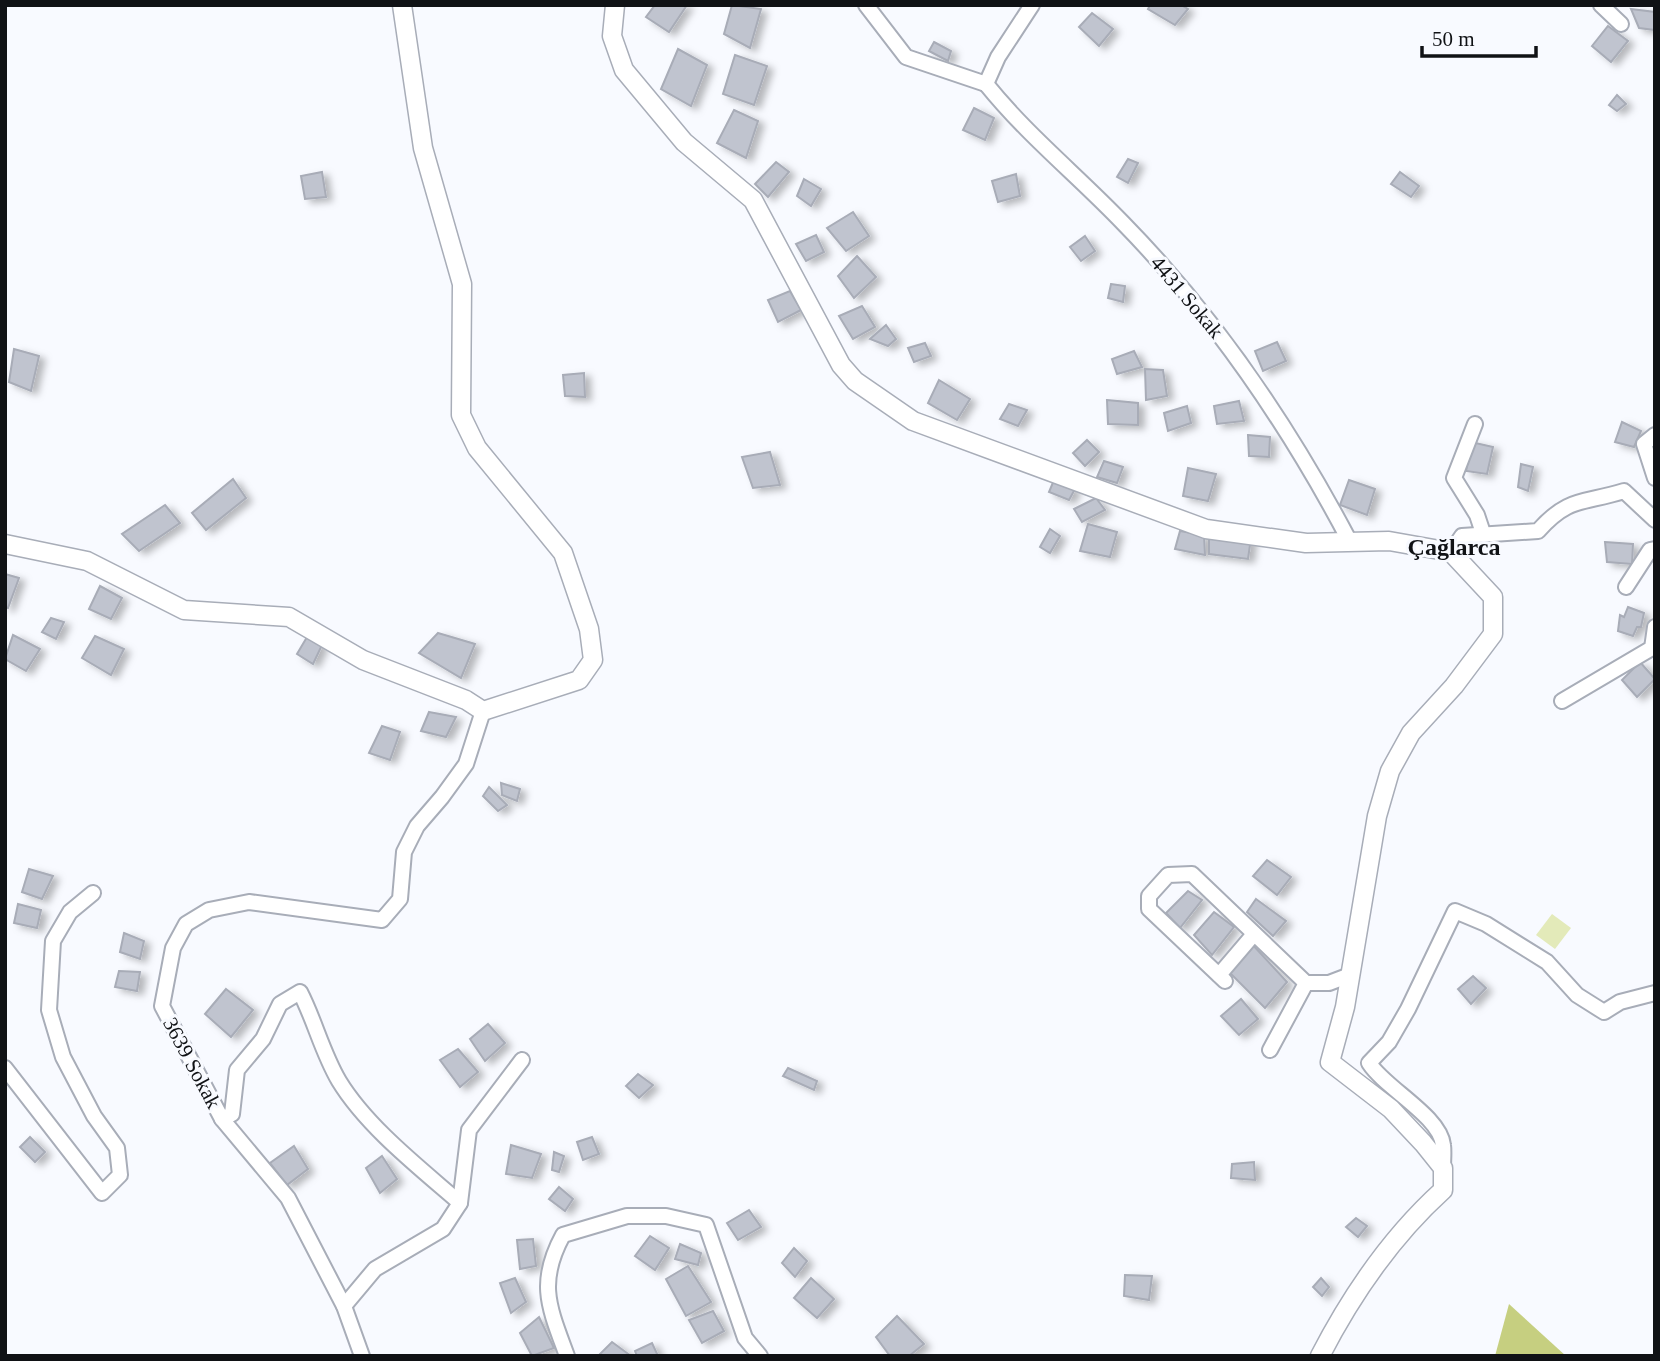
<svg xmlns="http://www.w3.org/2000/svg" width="1660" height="1361" font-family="'Times New Roman',serif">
<defs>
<filter id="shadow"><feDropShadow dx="6" dy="3.5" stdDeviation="3.5" flood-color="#0004"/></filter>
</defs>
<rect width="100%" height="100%" fill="#f8faff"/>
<polygon fill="#e3eab9" points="1552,914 1571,928 1555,949 1536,935"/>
<polygon fill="#c6cf80" points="1509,1304 1566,1356 1495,1356"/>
<g fill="#c0c4cf" stroke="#a8acb7" stroke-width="2" filter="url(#shadow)">
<polygon points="655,5 687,5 669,32 646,17"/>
<polygon points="732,5 761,9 750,48 724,34"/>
<polygon points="1150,5 1181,5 1188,9 1175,25 1148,9"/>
<polygon points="1631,9 1655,12 1655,30 1639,28"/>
<polygon points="1092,13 1113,29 1099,46 1079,27"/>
<polygon points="1608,26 1628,41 1611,62 1592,46"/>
<polygon points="934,42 951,51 948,61 929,51"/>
<polygon points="678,49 707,65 691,106 661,89"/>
<polygon points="735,55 767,66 754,105 723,94"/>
<polygon points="1617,95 1626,104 1617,111 1609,105"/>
<polygon points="974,108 994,118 985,140 963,130"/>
<polygon points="734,110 758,121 746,158 717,143"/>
<polygon points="1128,159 1138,163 1128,183 1117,177"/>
<polygon points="776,162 789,172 768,197 755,184"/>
<polygon points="322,172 326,197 305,199 301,176"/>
<polygon points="1400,172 1419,186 1411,197 1391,184"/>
<polygon points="1016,174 1020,196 998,202 992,181"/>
<polygon points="804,179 821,189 811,206 797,196"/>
<polygon points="853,212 869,236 846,251 827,228"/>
<polygon points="816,235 824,252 806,261 796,244"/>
<polygon points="1085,236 1095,251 1081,261 1070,247"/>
<polygon points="857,256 876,277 854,298 838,276"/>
<polygon points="1111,284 1125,286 1123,302 1108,298"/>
<polygon points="790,291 801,310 778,322 768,300"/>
<polygon points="862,306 875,327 853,339 839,316"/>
<polygon points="886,325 896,339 888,346 870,339"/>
<polygon points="1277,342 1286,361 1263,371 1255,351"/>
<polygon points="925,343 931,356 914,362 908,348"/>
<polygon points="14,349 39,356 31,391 9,382"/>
<polygon points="1134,351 1142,367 1117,374 1112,359"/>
<polygon points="1145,369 1163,370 1167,396 1146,400"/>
<polygon points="584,373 585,397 565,396 563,375"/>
<polygon points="939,380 970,399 957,420 928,403"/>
<polygon points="1107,400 1138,403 1138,425 1108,424"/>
<polygon points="1239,401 1244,421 1217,424 1214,406"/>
<polygon points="1009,404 1027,410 1018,426 1000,419"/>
<polygon points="1187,406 1191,423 1168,431 1164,413"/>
<polygon points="1622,422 1641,431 1634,447 1615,442"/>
<polygon points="1248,435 1270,437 1269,457 1249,456"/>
<polygon points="1087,440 1099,452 1085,466 1073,453"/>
<polygon points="1471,442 1493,447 1487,474 1466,471"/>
<polygon points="770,452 780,485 753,488 742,457"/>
<polygon points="1104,461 1123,467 1117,483 1097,477"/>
<polygon points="1521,464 1533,467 1528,491 1518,487"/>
<polygon points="1188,468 1216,474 1208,501 1183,496"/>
<polygon points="233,479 246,498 206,530 192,513"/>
<polygon points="1054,480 1075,489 1069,500 1049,492"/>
<polygon points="1349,480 1375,489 1367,515 1340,505"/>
<polygon points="1096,498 1105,510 1082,522 1074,509"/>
<polygon points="165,505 180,523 139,551 122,534"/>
<polygon points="1088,524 1117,532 1110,557 1080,551"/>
<polygon points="1050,529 1060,536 1050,553 1040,547"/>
<polygon points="1180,531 1204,535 1205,555 1175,549"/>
<polygon points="1209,534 1251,538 1248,559 1209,554"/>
<polygon points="1605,542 1633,544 1632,564 1607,562"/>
<polygon points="5,574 19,578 8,608 5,607"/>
<polygon points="100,586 122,598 111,619 89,609"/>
<polygon points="1628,607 1644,613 1641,627 1637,627 1633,636 1618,631 1620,615 1624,617"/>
<polygon points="51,618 64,622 56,639 42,632"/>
<polygon points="438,633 475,644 461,678 419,653"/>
<polygon points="13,635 40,649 26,671 5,659"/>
<polygon points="95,636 124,649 111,675 82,658"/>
<polygon points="307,637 322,645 313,664 297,654"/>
<polygon points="1640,662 1655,679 1637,697 1622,680"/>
<polygon points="429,712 456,717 446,737 421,731"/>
<polygon points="382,726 400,732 390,760 369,753"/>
<polygon points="501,783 520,789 517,801 502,795"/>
<polygon points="489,787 507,805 498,811 483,796"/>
<polygon points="1267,860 1291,877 1277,895 1253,876"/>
<polygon points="29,869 53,876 42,899 22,892"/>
<polygon points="1188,891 1202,900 1180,928 1166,913"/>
<polygon points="1256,899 1286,921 1273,936 1247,912"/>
<polygon points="18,904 41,910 37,928 14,923"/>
<polygon points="1214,912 1234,927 1212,955 1194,935"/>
<polygon points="124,933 144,941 140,959 120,952"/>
<polygon points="1251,943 1287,982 1265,1008 1228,971"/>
<polygon points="119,971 140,972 137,991 115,987"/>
<polygon points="1473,976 1486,988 1471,1004 1458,989"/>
<polygon points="226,989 253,1010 231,1037 205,1014"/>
<polygon points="1241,999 1258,1019 1239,1035 1221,1016"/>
<polygon points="488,1024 505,1043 485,1061 470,1039"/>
<polygon points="458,1049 478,1072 460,1087 440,1060"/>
<polygon points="788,1068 817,1081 814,1090 783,1076"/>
<polygon points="638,1074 653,1085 639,1098 626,1086"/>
<polygon points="30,1137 45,1152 35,1162 20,1147"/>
<polygon points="592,1137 599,1154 583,1160 577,1142"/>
<polygon points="511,1145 541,1154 532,1178 506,1174"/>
<polygon points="294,1146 308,1169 287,1185 270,1163"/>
<polygon points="554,1152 564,1156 559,1172 552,1170"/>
<polygon points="382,1156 397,1179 380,1193 366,1168"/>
<polygon points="1254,1162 1255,1180 1231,1178 1232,1164"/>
<polygon points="559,1187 573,1199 565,1211 549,1199"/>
<polygon points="749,1210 761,1227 738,1240 727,1223"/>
<polygon points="1356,1218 1367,1226 1358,1237 1346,1227"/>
<polygon points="650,1236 669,1248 655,1270 635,1256"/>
<polygon points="533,1239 536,1266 520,1269 517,1240"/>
<polygon points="680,1244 701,1253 698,1265 675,1259"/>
<polygon points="794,1248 807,1261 795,1277 782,1263"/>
<polygon points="688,1266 711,1302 686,1316 666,1279"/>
<polygon points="1125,1275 1152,1276 1149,1300 1124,1296"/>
<polygon points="515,1278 526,1302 511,1313 500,1283"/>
<polygon points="811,1278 834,1299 817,1318 794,1298"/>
<polygon points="1321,1278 1329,1287 1322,1296 1313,1287"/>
<polygon points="713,1311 724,1331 702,1343 689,1320"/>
<polygon points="897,1316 924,1344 909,1356 890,1356 876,1337"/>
<polygon points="539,1317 554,1348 532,1356 520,1333"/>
<polygon points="612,1342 631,1356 598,1356"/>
<polygon points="652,1343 658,1356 637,1356 635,1351"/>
</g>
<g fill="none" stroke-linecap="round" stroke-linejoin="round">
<g stroke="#a8adb8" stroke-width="18">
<g id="minor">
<polyline points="866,5 906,57 986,84 998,57 1032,5"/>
<polyline points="1601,5 1621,24"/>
<path d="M 986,84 C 1028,136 1077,175 1123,223 C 1215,317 1289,426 1350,542"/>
<polyline points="1475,424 1454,478 1477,515 1483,533"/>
<polyline points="1655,435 1644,444 1655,478"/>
<path d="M 1451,552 L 1462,536 L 1538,531 C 1569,496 1583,504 1624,491 L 1655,520"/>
<polyline points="1626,587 1650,550 1655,549"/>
<polyline points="1562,701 1652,648 1655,627"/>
<polyline points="1219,975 1254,934"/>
<polyline points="1225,981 1149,909 1149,896 1168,875 1192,874 1306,983 1329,983 1350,975"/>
<polyline points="1270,1050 1306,983"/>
<polyline points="5,1068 102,1193 120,1175 117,1148 94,1116 63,1057 49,1010 53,941 70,912 93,893"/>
<path d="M 222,1119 L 232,1114 L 237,1070 L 263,1039 L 280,1004 L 300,992 C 315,1021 322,1052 339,1081 C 367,1127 420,1168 460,1203"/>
<path d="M 1443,1168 C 1443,1160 1444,1152 1443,1145 C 1440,1116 1385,1088 1369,1063 L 1389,1042 L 1408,1009 L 1455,911 L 1486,924 L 1547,962 L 1577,995 L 1604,1012 L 1620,1002 L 1655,993"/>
<polyline points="344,1306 375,1269 443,1229 460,1203 469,1130 522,1060"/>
<polyline points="362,1356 344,1306 288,1198 222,1119 162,1006 173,948 186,924 209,910 249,902 382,920 400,899 404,852 417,826 442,797 466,764 483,711"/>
<path d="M 567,1356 C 549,1307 537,1283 563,1235 L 627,1216 L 666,1216 L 706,1225 L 745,1338 L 760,1356"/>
</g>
</g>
<g stroke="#a8adb8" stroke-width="21">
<g id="tertiary">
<path d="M 615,5 L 612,36 L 624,70 L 684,142 L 753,200 L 841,365 L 855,381 L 913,421 L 1206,529 L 1306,543 L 1389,541 L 1451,552 L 1493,597 L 1493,634 L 1454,686 L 1411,733 L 1390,771 L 1377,816 L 1345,1007 L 1330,1062 L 1391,1109 L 1423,1143 L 1443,1168 L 1443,1190 C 1391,1237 1352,1294 1320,1356"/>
<polyline points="5,544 87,561 184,610 289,617 363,660 466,700 483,711 579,680 593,660 589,629 563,553 477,448 461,415 462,284 423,148 402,5"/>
</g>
</g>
<use href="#minor" stroke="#fff" stroke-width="14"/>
<use href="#tertiary" stroke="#fff" stroke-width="18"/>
</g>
<g text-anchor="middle" stroke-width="6" stroke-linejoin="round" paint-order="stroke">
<g font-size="21" fill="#101215" stroke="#f8faff">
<text transform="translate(1187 297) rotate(50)" y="7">4431 Sokak</text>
<text transform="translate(192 1063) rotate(62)" y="7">3639 Sokak</text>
</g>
<g font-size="24" font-weight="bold" fill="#101215" stroke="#f8faff">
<text x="1454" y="555">Çağlarca</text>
</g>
</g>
<rect width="1660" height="1361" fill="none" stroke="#101215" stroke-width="14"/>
<path d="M1422 46v10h114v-10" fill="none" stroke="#101215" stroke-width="3.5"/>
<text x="1432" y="46" font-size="21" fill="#101215" stroke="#f8faff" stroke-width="5" paint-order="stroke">50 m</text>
</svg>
